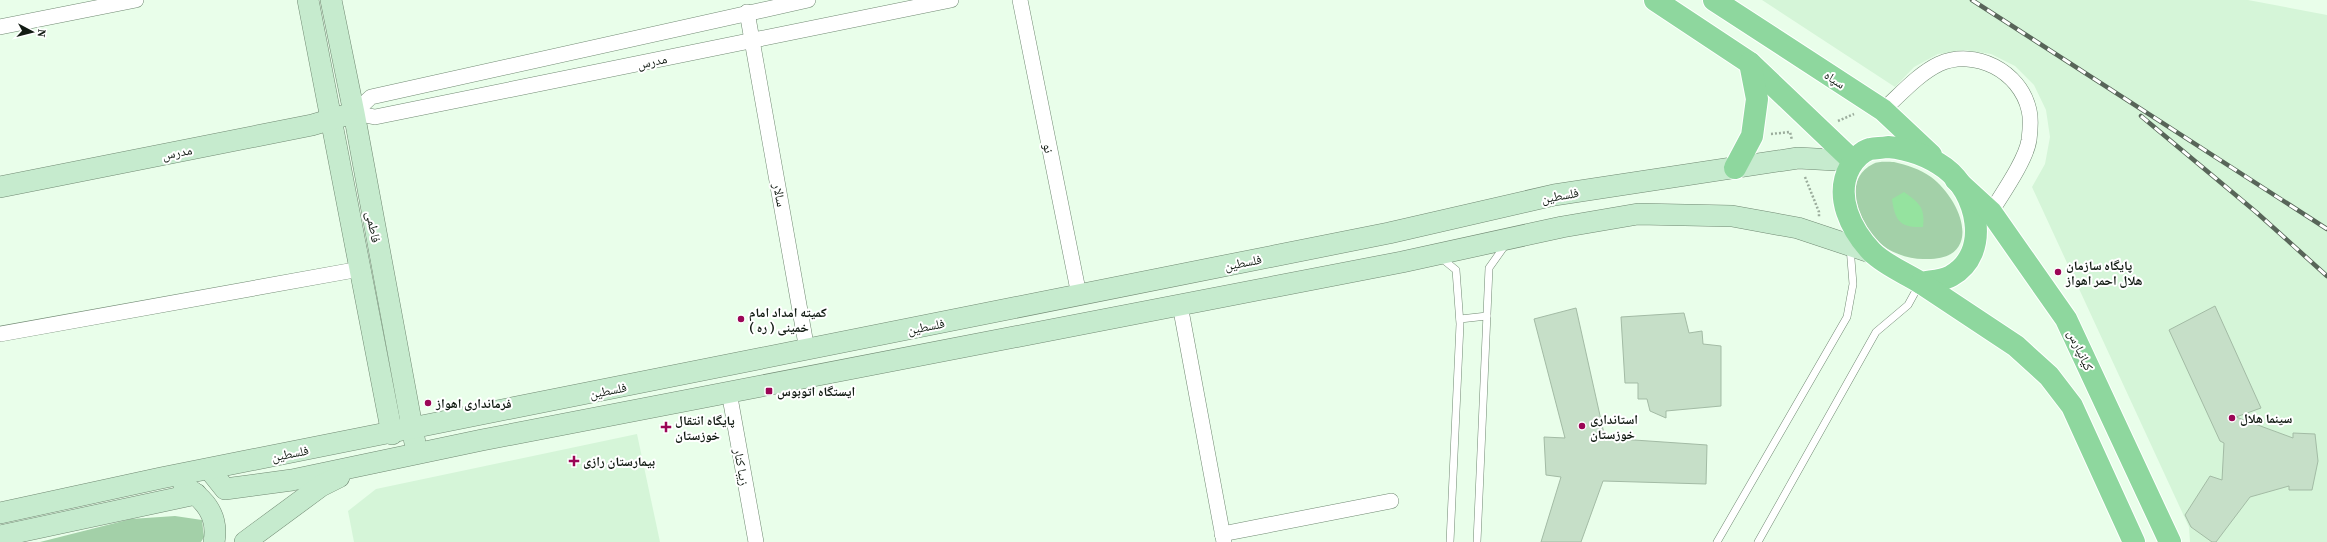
<svg xmlns="http://www.w3.org/2000/svg" width="2327" height="542" font-family="'Source Serif 4','Noto Naskh Arabic',serif">
<rect width="100%" height="100%" fill="#e9feea"/>
<g fill="#d5f5d8">
<polygon points="1762,0 2248,0 2327,15 2327,542 2190,542 2189,527 2032,187 2045,164 2050,137 2046,110 2034,85 2015,66 1991,54 1964,50 1938,54 1914,67 1895,87"/>
<polygon points="637,434 660,542 354,542 348,511 376,489"/>
</g>
<g fill="#a3d0a8">
<path d="M 1894,162 C 1907,165 1920,169 1931,177 C 1963,201 1985,262 1923,259 C 1908,259 1888,252 1878,241 C 1859,221 1841,180 1873,164 C 1878,161 1888,162 1894,162 Z"/>
<polygon points="175,516 202,520 204,537 201,542 40,542 131,519"/>
</g>
<path fill="#95e39f" d="M 1904,192 C 1920,203 1925,208 1923,227 C 1900,228 1895,221 1892,199 Z"/>
<g fill="#c6dfc8" stroke="#a3bba5">
<polygon points="2215,306 2261,408 2236,417 2293,438 2293,433 2315,434 2318,461 2312,490 2289,490 2289,486 2250,497 2216,542 2212,542 2191,527 2185,515 2210,476 2222,480 2224,443 2220,441 2169,330"/>
<polygon points="1576,308 1605,438 1707,445 1706,484 1603,481 1581,542 1541,542 1561,477 1546,475 1544,437 1565,438 1534,319"/>
<polygon points="1684,313 1689,333 1702,331 1703,344 1721,346 1721,406 1666,411 1666,418 1650,411 1647,399 1638,399 1638,383 1625,383 1621,317"/>
</g>
<g fill="none" stroke-linecap="round" stroke-linejoin="round">
<g stroke="#718973" stroke-width="8">
<g id="lane">
<polyline points="1440,257 1456,270 1460,324 1450,542"/>
<polyline points="1460,319 1487,316"/>
<polyline points="1477,542 1489,268 1506,244"/>
<polyline points="1717,542 1847,317 1853,284 1850,247"/>
<polyline points="1758,542 1876,332 1908,305 1919,285"/>
</g>
</g>
<g stroke="#718973" stroke-width="16">
<g id="street">
<polyline points="1020,0 1079,295"/>
<polyline points="747,12 807,350"/>
<polyline points="0,27 136,0"/>
<path d="M 1883,110 C 1900,95 1918,74 1939,64 C 1975,48 2020,71 2029,110 C 2031,118 2030,132 2029,140 C 2026,160 2002,194 1991,212"/>
<polyline points="354,113 375,117 951,0"/>
<polyline points="354,113 371,97 808,0"/>
<polyline points="1180,305 1224,542"/>
<polyline points="0,334 360,269"/>
<polyline points="729,392 756,542"/>
<polyline points="1222,534 1391,501"/>
</g>
</g>
<g stroke="#718973" stroke-width="22">
<g id="secondary">
<polyline points="308,0 392,434"/>
<polyline points="331,0 354,113 415,443"/>
<polyline points="0,187 312,125 346,115"/>
<polyline points="209,469 225,489 292,480 482,440 1402,262 1562,227 1638,214 1732,216 1798,228 1873,253"/>
<path d="M 184,486 C 205,499 219,516 214,542"/>
<polyline points="0,513 161,478 1389,233 1554,195 1798,158 1853,161"/>
<polyline points="0,536 196,494"/>
<polyline points="245,542 321,486 339,477"/>
</g>
</g>
<g stroke="#fff" stroke-width="24">
<g id="primary">
<polyline points="1655,0 1750,63 1853,161"/>
<polyline points="1714,0 1883,110 1931,155"/>
<path d="M 1888,147 C 1910,149 1927,155 1945,168 C 1977,192 1992,253 1951,276 C 1943,281 1930,281 1921,283 C 1905,273 1885,265 1872,252 C 1851,230 1834,196 1850,167 C 1854,160 1862,151 1870,149 C 1876,148 1882,148 1888,147 Z"/>
<polyline points="1735,168 1752,136 1757,99 1750,63"/>
<polyline points="1956,180 1991,212 2066,319 2170,542"/>
<polyline points="1921,283 2016,346 2049,376 2072,406 2134,542"/>
</g>
</g>
<g stroke="#9bac9c" stroke-width="2.5" stroke-dasharray="2 2" stroke-linecap="butt">
<polyline points="1838,121 1854,114"/>
<polyline points="1771,134 1790,132 1792,140"/>
<polyline points="1805,177 1819,212 1819,217"/>
</g>
<use href="#lane" stroke="#fff" stroke-width="7"/>
<use href="#street" stroke="#fff" stroke-width="15"/>
<use href="#secondary" stroke="#c6ebce" stroke-width="21"/>
<use href="#primary" stroke="#8ed79e" stroke-width="22"/>
<g stroke="#586559" stroke-width="4.5">
<g id="rail">
<polyline points="1972,0 2327,229"/>
<polyline points="2141,116 2256,212 2327,276"/>
</g>
</g>
<use href="#rail" stroke="#fff" stroke-width="3" stroke-dasharray="9" stroke-linecap="butt"/>
</g>
<g fill="#9b0656" stroke="#fff" stroke-width="1.5">
<circle cx="2058" cy="272" r="4"/>
<circle cx="741" cy="319" r="4"/>
<rect x="765" y="387" width="8" height="8" rx="2"/>
<circle cx="428" cy="403" r="4"/>
<circle cx="2232" cy="418" r="4"/>
<circle cx="1582" cy="426" r="4"/>
<path d="M664 421h4v4h4v4h-4v4h-4v-4h-4v-4h4z"/>
<path d="M572 455h4v4h4v4h-4v4h-4v-4h-4v-4h4z"/>
</g>
<g text-anchor="middle" stroke-width="4" stroke-linejoin="round" paint-order="stroke">
<g font-size="13" fill="#121b13" stroke="#fff">
<text transform="translate(652 61) rotate(-12)" y="5">مدرس</text>
<text transform="translate(1835 79) rotate(33)" y="5">سپاه</text>
<text transform="translate(1049 148) rotate(79)" y="5">نو</text>
<text transform="translate(177 152) rotate(-11)" y="5">مدرس</text>
<text transform="translate(780 195) rotate(80)" y="5">سالار</text>
<text transform="translate(1560 195) rotate(-10)" y="5">فلسطین</text>
<text transform="translate(374 227) rotate(79)" y="5">فاطمی</text>
<text transform="translate(1243 262) rotate(-11)" y="5">فلسطین</text>
<text transform="translate(926 326) rotate(-11)" y="5">فلسطین</text>
<text transform="translate(2081 350) rotate(65)" y="5">کیانپارس</text>
<text transform="translate(608 390) rotate(-11)" y="5">فلسطین</text>
<text transform="translate(290 453) rotate(-11)" y="5">فلسطین</text>
<text transform="translate(742 467) rotate(80)" y="5">زیبا کنار</text>
</g>
<g font-size="13" font-weight="bold" fill="#121b13" stroke="#fff" text-anchor="start">
<text x="2066" y="270">پایگاه سازمان<tspan x="2066" dy="15">هلال احمر اهواز</tspan></text>
<text x="749" y="317">کمیته امداد امام<tspan x="749" dy="15">خمینی ( ره )</tspan></text>
<text x="777" y="396">ایستگاه اتوبوس</text>
<text x="436" y="408">فرمانداری اهواز</text>
<text x="2240" y="423">سینما هلال</text>
<text x="1590" y="424">استانداری<tspan x="1590" dy="15">خوزستان</tspan></text>
<text x="675" y="425">پایگاه انتقال<tspan x="675" dy="15">خوزستان</tspan></text>
<text x="583" y="466">بیمارستان رازی</text>
</g>
</g>
<g transform="translate(32 32) rotate(97)" stroke="#ffffff" stroke-width="3" paint-order="stroke">
<path d="M0-3L7 15L0 10L-7 15Z" fill="#121b13"/>
<text y="-6" font-size="11" font-weight="bold" text-anchor="middle" fill="#121b13">N</text>
</g>
</svg>
